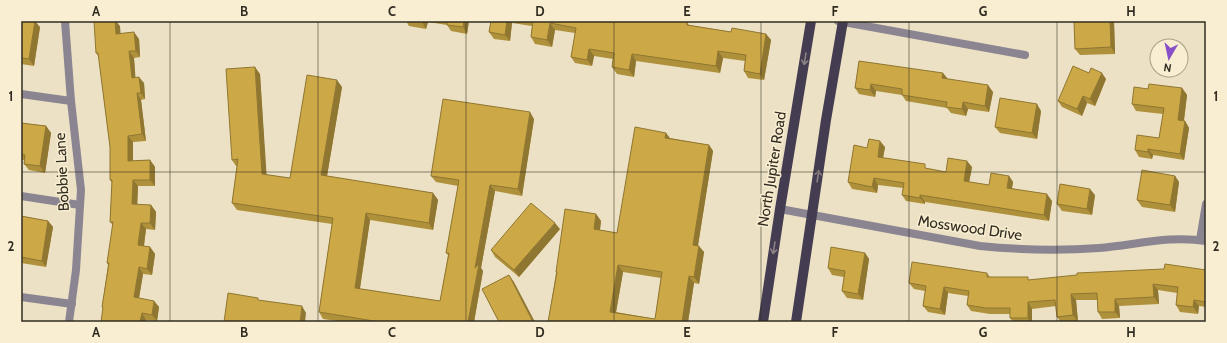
<svg xmlns="http://www.w3.org/2000/svg" width="1227" height="343" font-family="Cabin,sans-serif">
<rect width="100%" height="100%" fill="#ece1c4"/>
<g fill="none" stroke-linecap="round" stroke-linejoin="round">
<g stroke="#8a8591" stroke-width="8">
<polyline points="65,21 71,101 81,190 76,270 69,322"/>
<polyline points="838,21 1025,55"/>
<polyline points="21,94 71,101"/>
<polyline points="21,196 80,205"/>
<path d="M 780,209 L 980,246 C 1020,250 1059,251 1099,248 C 1135,245 1171,235 1206,241"/>
<polyline points="1200,240 1206,204"/>
<polyline points="21,297 72,304"/>
</g>
<g stroke="#443c50" stroke-width="10">
<polyline points="763,322 780,209 811,21"/>
<polyline points="796,322 826,120 843,21"/>
</g>
</g>
<g fill="#af913c" fill-rule="evenodd">
<polygon points="21,21 40,27 34,66 21,64"/>
<polygon points="406,21 469,21 467,34 451,31 447,25 428,22 426,29 409,26"/>
<polygon points="491,21 681,21 687,22 689,25 731,32 766,34 771,40 764,80 748,78 744,71 745,61 723,58 720,73 636,61 634,77 617,74 612,67 613,59 594,56 592,66 575,63 571,57 575,33 555,30 552,47 535,44 531,37 532,26 512,23 510,41 494,39 489,32"/>
<polygon points="1074,21 1114,21 1115,54 1080,55 1075,49"/>
<polygon points="120,26 120,33 139,39 140,57 134,58 135,77 144,83 145,99 141,100 146,141 133,142 133,161 150,160 155,167 155,186 138,186 137,205 151,205 156,212 155,230 146,229 144,246 150,247 155,254 152,275 143,274 139,298 154,301 159,307 157,321 146,320 146,322 101,322 103,308 102,307 108,265 107,263 113,225 110,222 112,183 110,180 110,147 99,57 96,53"/>
<polygon points="859,61 947,79 993,92 989,112 968,109 966,116 951,113 947,108 906,101 902,95 876,91 875,97 859,94 855,88"/>
<polygon points="1089,73 1106,79 1095,106 1087,103 1082,116 1062,107 1058,101"/>
<polygon points="260,74 266,175 290,178 342,87 327,176 433,193 438,200 433,230 370,220 360,289 440,301 448,255 446,253 458,186 436,182 431,176 534,119 522,196 495,191 481,268 483,271 474,322 344,322 323,319 319,312 332,224 237,210 232,203 237,166 236,166 232,160"/>
<polygon points="1182,88 1187,95 1184,121 1185,121 1189,128 1184,160 1153,155 1152,159 1139,157 1135,150 1159,138 1163,114 1136,111 1132,104 1148,89"/>
<polygon points="1041,111 1037,139 1000,133 995,127"/>
<polygon points="21,123 46,126 51,133 45,173 29,170 24,164 25,160 21,160"/>
<path d="M 666,133 L 670,138 L 709,145 L 713,151 L 698,246 L 704,252 L 699,284 L 694,283 L 688,322 L 548,322 L 556,273 L 556,272 L 596,214 L 601,221 L 600,230 L 617,233 ZM 623,272 L 661,278 L 655,319 L 616,312 Z"/>
<polygon points="885,147 883,158 928,169 946,172 972,167 969,182 989,185 1009,176 1013,182 1012,188 1052,201 1049,221 925,202 925,204 906,201 902,195 903,188 878,185 877,193 852,189 848,182 867,148"/>
<polygon points="1175,176 1179,182 1175,212 1142,207 1137,200"/>
<polygon points="1095,195 1092,215 1062,211 1057,204"/>
<polygon points="21,216 48,221 53,227 46,267 21,263"/>
<polygon points="560,229 519,277 495,257 491,250"/>
<polygon points="865,253 869,259 863,300 847,298 842,291 844,277 832,275 828,268"/>
<polygon points="1206,270 1206,307 1199,306 1198,314 1180,312 1176,305 1177,293 1158,290 1159,304 1119,306 1120,318 1102,319 1098,312 1097,300 1076,300 1078,322 1061,322 1057,317 1056,306 1032,309 1032,322 1013,322 1010,318 1010,314 990,314 971,311 967,305 968,296 948,293 945,315 928,312 923,306 925,291 914,289 909,283 987,273 990,277 1029,280"/>
</g>
<g fill="#8f7631">
<polygon points="35,21 40,27 34,66 29,59"/>
<polygon points="115,21 116,21 120,26 121,40 116,34"/>
<polygon points="422,21 427,21 428,22 426,29 422,22"/>
<polygon points="464,21 469,21 467,34 463,27"/>
<polygon points="507,21 511,21 512,23 510,41 505,35"/>
<polygon points="1110,21 1114,21 1115,54 1111,47"/>
<polygon points="550,23 555,30 552,47 547,40"/>
<polygon points="134,32 139,39 140,57 136,51"/>
<polygon points="766,34 771,40 764,80 760,74"/>
<polygon points="589,49 594,56 592,66 587,60"/>
<polygon points="129,51 134,58 136,84 132,78"/>
<polygon points="718,51 723,58 720,73 716,66"/>
<polygon points="632,54 636,61 634,77 629,70"/>
<polygon points="255,67 260,74 267,181 262,174"/>
<polygon points="943,73 948,79 942,78"/>
<polygon points="1102,73 1106,79 1095,106 1090,99"/>
<polygon points="139,77 144,83 145,99 141,93"/>
<polygon points="337,80 342,87 326,182 321,175"/>
<polygon points="871,84 876,91 875,97 870,90"/>
<polygon points="988,85 993,92 989,112 985,106"/>
<polygon points="1182,88 1187,95 1183,127 1178,120"/>
<polygon points="137,93 141,100 146,141 142,134"/>
<polygon points="1083,96 1087,103 1082,116 1077,109"/>
<polygon points="963,102 968,109 966,116 962,109"/>
<polygon points="1037,104 1041,111 1037,139 1032,133"/>
<polygon points="530,112 534,119 522,196 518,189"/>
<polygon points="1185,121 1189,128 1184,160 1180,154"/>
<polygon points="46,126 51,133 45,173 40,166"/>
<polygon points="666,133 670,139 665,138"/>
<polygon points="128,136 133,142 133,167 128,161"/>
<polygon points="880,141 885,147 882,163 878,157"/>
<polygon points="709,145 713,151 697,251 693,245"/>
<polygon points="1148,149 1153,155 1152,159 1148,152"/>
<polygon points="150,160 155,167 155,186 150,180"/>
<polygon points="967,161 972,167 968,188 964,181"/>
<polygon points="1009,176 1013,182 1011,194 1007,188"/>
<polygon points="1175,176 1179,182 1175,212 1170,205"/>
<polygon points="874,178 878,185 877,193 872,187"/>
<polygon points="133,180 138,186 137,211 132,204"/>
<polygon points="490,185 495,191 481,268 483,271 474,322 468,322 475,268"/>
<polygon points="1090,189 1095,195 1092,215 1087,209"/>
<polygon points="433,193 438,200 433,230 429,223"/>
<polygon points="1047,194 1052,201 1049,221 1044,215"/>
<polygon points="920,195 925,202 925,204 920,198"/>
<polygon points="151,205 156,212 155,230 150,223"/>
<polygon points="366,213 370,220 359,294 355,288"/>
<polygon points="596,214 601,221 599,236 594,229"/>
<polygon points="48,221 53,227 46,267 42,261"/>
<polygon points="141,223 146,229 143,252 138,245"/>
<polygon points="555,223 560,229 519,277 514,270"/>
<polygon points="699,246 704,252 699,284 694,277"/>
<polygon points="150,247 155,254 152,275 147,269"/>
<polygon points="865,253 869,259 863,300 858,294"/>
<polygon points="618,265 623,272 615,318 610,312"/>
<polygon points="139,267 143,274 138,304 134,297"/>
<polygon points="509,275 514,282 535,322 533,322"/>
<polygon points="689,276 694,283 688,322 682,322"/>
<polygon points="1153,284 1158,290 1159,304 1154,297"/>
<polygon points="944,287 948,293 945,315 940,309"/>
<polygon points="1071,294 1076,300 1078,322 1073,315"/>
<polygon points="1115,299 1119,306 1120,318 1115,312"/>
<polygon points="1194,300 1199,306 1198,314 1193,307"/>
<polygon points="154,301 159,307 157,321 152,315"/>
<polygon points="1028,302 1032,309 1032,322 1030,322 1028,318"/>
<polygon points="302,306 306,313 305,322 300,322"/>
<polygon points="142,313 146,320 146,322 140,322"/>
</g>
<g fill="#cca946" stroke="#8f7631" fill-rule="evenodd">
<polygon points="21,21 35,21 29,59 21,58"/>
<polygon points="94,21 115,21 116,34 134,32 136,51 129,51 132,78 139,77 141,93 137,93 142,134 128,136 128,161 150,160 150,180 133,180 132,204 151,205 150,223 141,223 138,245 150,247 147,269 139,267 134,297 154,301 152,315 142,313 140,322 101,322 103,307 102,307 109,263 107,263 113,222 110,222 112,180 110,180 110,147 98,53 96,53"/>
<polygon points="414,21 422,21 422,22"/>
<polygon points="447,21 464,21 463,27 447,25"/>
<polygon points="491,21 507,21 505,35 489,32"/>
<polygon points="533,21 681,21 687,22 687,25 731,32 732,28 766,34 760,74 744,71 746,55 718,51 716,66 632,54 629,70 612,67 614,53 589,49 587,60 571,57 576,28 550,23 547,40 531,37"/>
<polygon points="1074,21 1110,21 1111,47 1075,49"/>
<polygon points="859,61 943,73 942,78 988,85 985,106 963,102 962,109 946,107 947,102 902,95 902,89 871,84 870,90 855,88"/>
<polygon points="1073,66 1089,73 1091,68 1102,73 1090,99 1083,96 1077,109 1058,101"/>
<polygon points="255,67 262,174 290,178 307,75 337,80 321,175 433,193 429,223 366,213 355,288 440,301 449,253 446,253 459,180 431,176 443,99 530,112 518,189 490,185 475,268 479,264 468,322 380,322 319,312 333,218 232,203 238,159 232,160 226,69"/>
<polygon points="1149,84 1182,88 1178,120 1185,121 1180,154 1148,149 1148,152 1135,150 1137,135 1159,138 1164,108 1132,104 1134,87 1148,89"/>
<polygon points="1000,98 1037,104 1032,133 995,127"/>
<polygon points="21,123 46,126 40,166 24,164 25,155 21,154"/>
<path d="M 635,127 L 666,133 L 665,138 L 709,145 L 693,245 L 699,246 L 694,277 L 689,276 L 682,322 L 548,322 L 557,272 L 556,272 L 565,209 L 596,214 L 594,229 L 617,233 ZM 618,265 L 662,272 L 655,319 L 610,312 Z"/>
<polygon points="869,139 880,141 878,157 925,164 925,168 946,172 948,158 967,161 964,181 989,185 991,173 1009,176 1007,188 1047,194 1044,215 920,195 920,198 902,195 904,183 874,178 872,187 848,182 854,145 867,148"/>
<polygon points="1142,170 1175,176 1170,205 1137,200"/>
<polygon points="1060,184 1090,189 1087,209 1057,204"/>
<polygon points="531,203 555,223 514,270 491,250"/>
<polygon points="21,216 48,221 42,261 21,257"/>
<polygon points="831,247 865,253 858,294 842,291 845,271 828,268"/>
<polygon points="912,262 987,273 987,277 1028,277 1028,280 1077,275 1077,273 1164,269 1165,264 1206,270 1206,302 1194,300 1193,307 1176,305 1178,287 1153,284 1154,297 1115,299 1115,312 1098,312 1097,293 1071,294 1073,315 1057,317 1055,300 1028,302 1028,318 1010,318 1010,308 986,308 967,305 969,291 944,287 940,309 923,306 926,286 909,283"/>
<polygon points="509,275 533,322 499,322 482,289"/>
<polygon points="228,293 258,298 258,300 302,306 300,322 224,322"/>
</g>
<defs><path id="oneway-shaft" d="M-6 0H5M1.5-3L5.5 0L1.5 3" fill="none" stroke-width="1.6" stroke-linecap="round" stroke-linejoin="round"/></defs>
<g stroke="#8c8384">
<use href="#oneway-shaft" transform="translate(805 59) rotate(99)"/>
<use href="#oneway-shaft" transform="translate(818 176) rotate(-81)"/>
<use href="#oneway-shaft" transform="translate(774 248) rotate(99)"/>
</g>
<path fill="none" stroke="#312c21" stroke-width="1" stroke-opacity="0.55" d="M 170,21 L 170,322M 318,21 L 318,322M 466,21 L 466,322M 614,21 L 614,322M 761,21 L 761,322M 909,21 L 909,322M 1057,21 L 1057,322M 21,172 L 1206,172"/>
<g text-anchor="middle" stroke-width="3" stroke-linejoin="round" paint-order="stroke">
<g font-size="15" fill="#312c21" stroke="#f9eed1">
<text transform="translate(772 169) rotate(-81)" y="5">North Jupiter Road</text>
<text transform="translate(62 172) rotate(-93)" y="5">Bobbie Lane</text>
<text transform="translate(970 228) rotate(8)" y="5">Mosswood Drive</text>
</g>
</g>
<rect width="1227" height="343" fill="none" stroke="#f9eed1" stroke-width="44"/>
<g transform="translate(1169 58) rotate(189)"><circle r="19" fill="#f9eed1" stroke="#a9a08b"/>
<path d="M0-3L7 15L0 10L-7 15Z" fill="#8850c7"/>
<text y="-6" font-size="11" font-weight="bold" text-anchor="middle" fill="#312c21">N</text>
</g>
<rect x="22" y="22" width="1183" height="299" fill="none" stroke="#312c21" stroke-width="1.5"/>
<g font-size="13" text-anchor="middle" font-weight="bold" fill="#312c21">
<text x="96" y="16">A</text>
<text x="244" y="16">B</text>
<text x="392" y="16">C</text>
<text x="540" y="16">D</text>
<text x="687" y="16">E</text>
<text x="835" y="16">F</text>
<text x="983" y="16">G</text>
<text x="1131" y="16">H</text>
<text x="11" y="101">1</text>
<text x="1216" y="101">1</text>
<text x="11" y="251">2</text>
<text x="1216" y="251">2</text>
<text x="96" y="337">A</text>
<text x="244" y="337">B</text>
<text x="392" y="337">C</text>
<text x="540" y="337">D</text>
<text x="687" y="337">E</text>
<text x="835" y="337">F</text>
<text x="983" y="337">G</text>
<text x="1131" y="337">H</text>
</g>
</svg>
